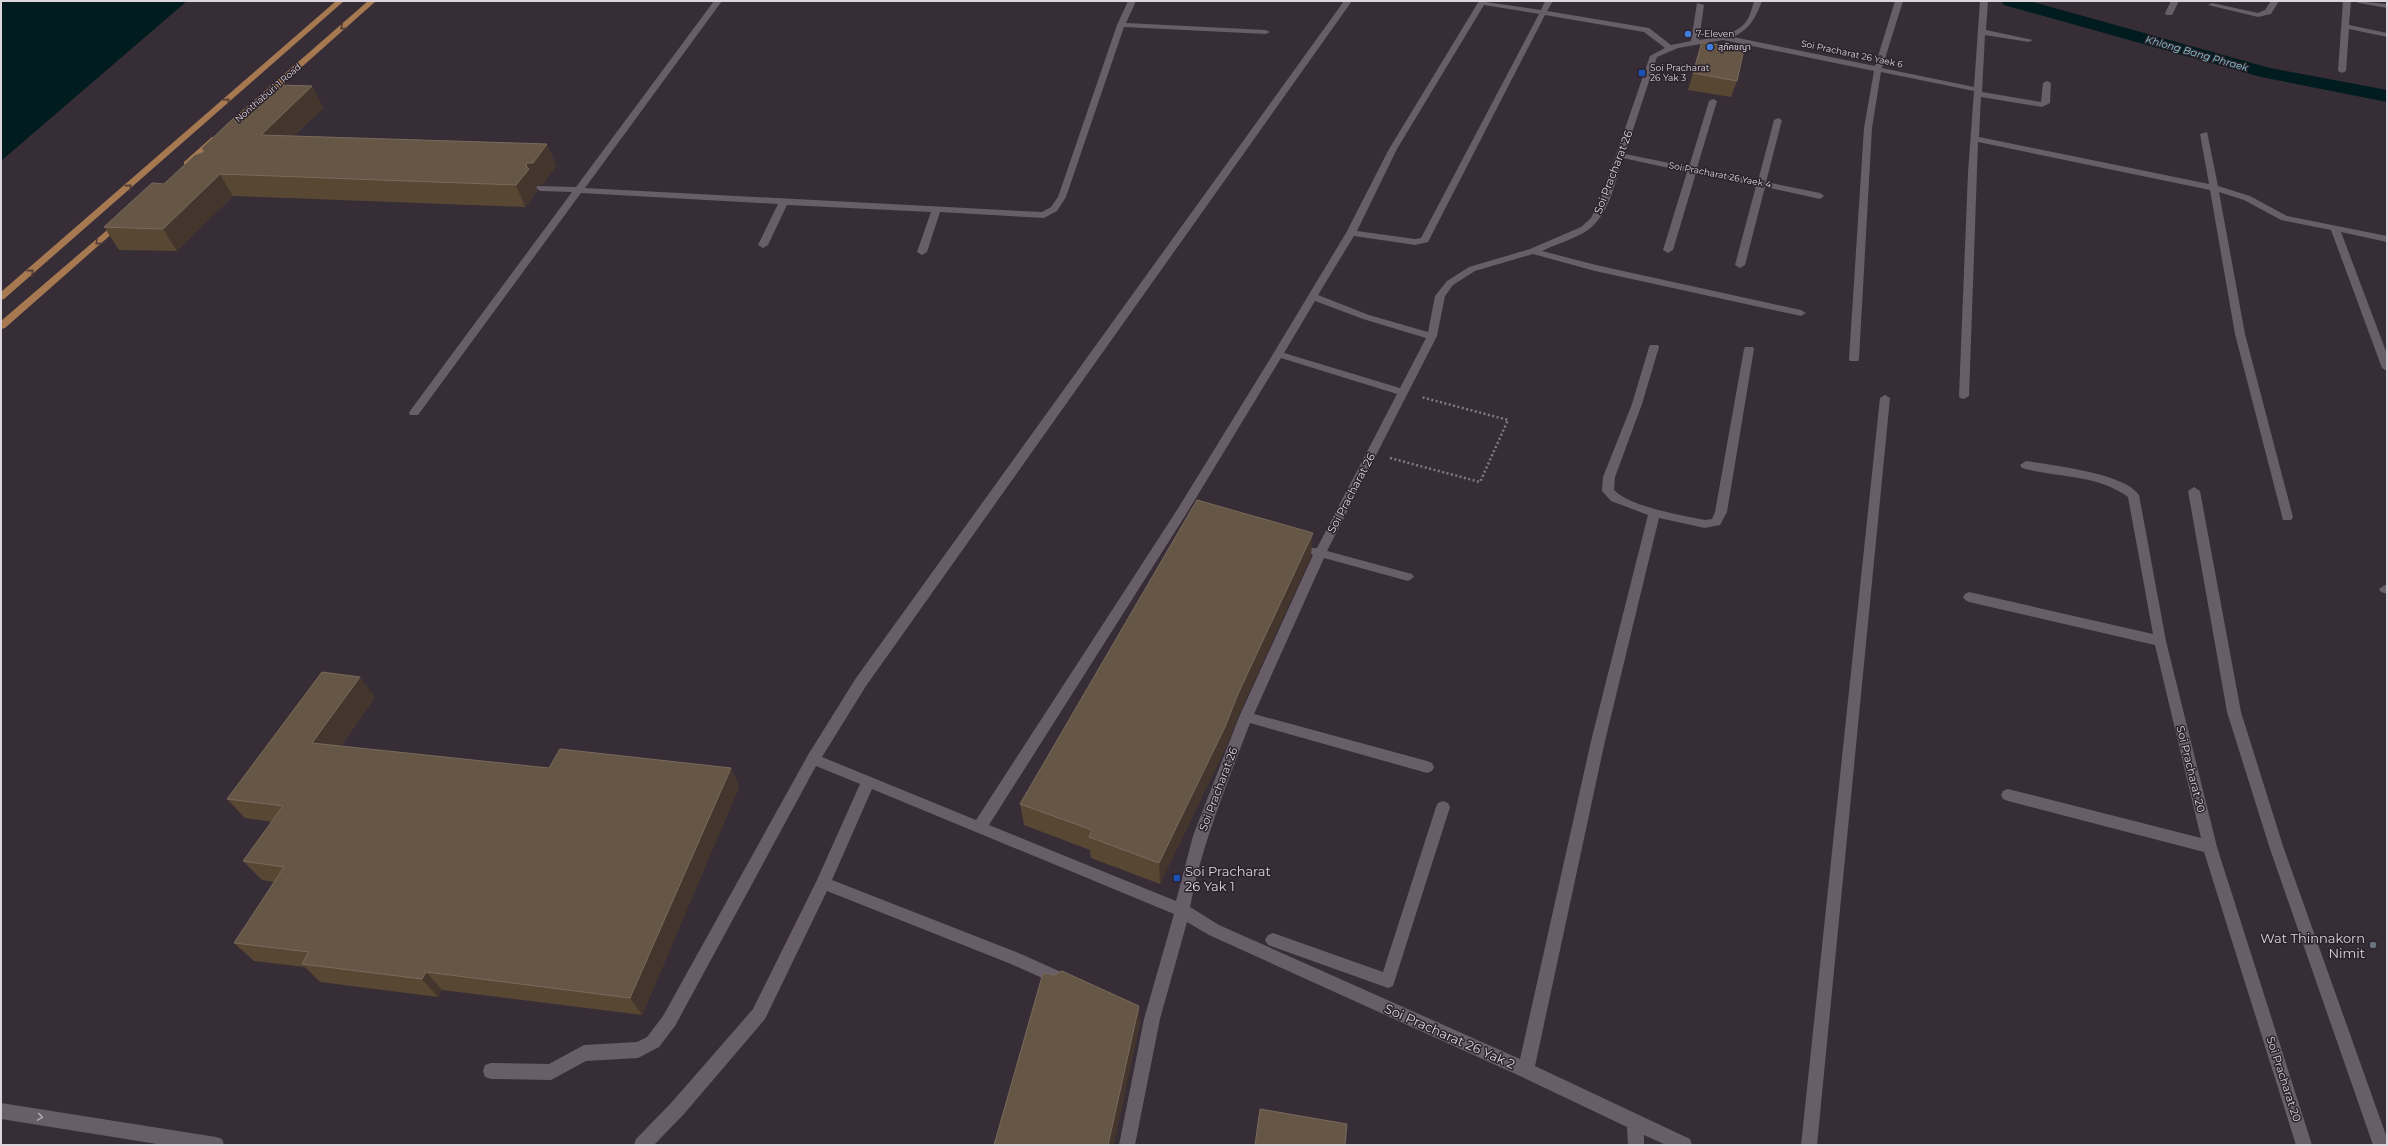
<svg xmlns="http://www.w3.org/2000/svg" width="2388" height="1146" font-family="Montserrat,'Noto Sans Thai',sans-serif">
<rect width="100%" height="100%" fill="#362d36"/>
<polygon fill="#001c1f" points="1,1 187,1 1,161"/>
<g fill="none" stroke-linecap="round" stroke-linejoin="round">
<polygon fill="#001c1f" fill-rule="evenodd" points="2001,1 2029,1 2270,68 2387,90 2387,102 2261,77 2004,5"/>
<polyline stroke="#817a81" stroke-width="2.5" stroke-dasharray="2 2.5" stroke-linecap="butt" points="1390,458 1480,482 1508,420 1421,397"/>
<g fill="#685e68" fill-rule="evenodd">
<polygon points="714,1 722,1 585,188 1042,212 1051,207 1058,197 1117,25 1128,1 1136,1 1126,23 1266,30 1270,32 1266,34 1124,27 1066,197 1057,211 1044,218 940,212 927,252 922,255 917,252 931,212 787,205 768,245 763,248 758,245 778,204 581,193 418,415 410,415 409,413 410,411 572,192 540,191 536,188 537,186 576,187"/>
<path d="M 1344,1 L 1352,1 L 866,686 L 822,757 L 976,820 L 1177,510 L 1273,354 L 1346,233 L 1389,149 L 1479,1 L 1541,10 L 1545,1 L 1553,1 L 1547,11 L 1649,28 L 1671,45 L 1691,41 L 1697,3 L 1704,5 L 1699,40 C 1715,37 1735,35 1746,22 C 1750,16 1752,8 1754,1 L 1762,1 C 1755,19 1750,29 1733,37 L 1875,66 L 1895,1 L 1903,1 L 1882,68 L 1974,87 L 1980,1 L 1988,1 L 1986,30 L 2033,40 L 2029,42 L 1985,35 L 1982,92 L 2041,102 L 2043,83 L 2047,81 L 2051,83 L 2050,103 L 2042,107 L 1981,97 L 1979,137 L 2209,184 L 2200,134 L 2207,132 L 2218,186 L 2250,196 L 2287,216 L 2387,236 L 2387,242 L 2341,232 L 2387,354 L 2387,371 L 2382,368 L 2331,230 L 2281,220 L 2244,200 L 2219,192 L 2245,334 L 2293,517 L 2291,520 L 2283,520 L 2235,334 L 2210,190 L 1978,142 L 1969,396 L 1964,399 L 1960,398 L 1959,396 L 1968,172 L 1974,91 L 1881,72 L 1872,128 L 1859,359 L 1858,361 L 1850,361 L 1849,359 L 1864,128 L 1874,71 L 1723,40 L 1678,48 L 1657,57 L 1625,154 L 1689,167 L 1709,101 L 1713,99 L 1717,101 L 1697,168 L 1758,181 L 1774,120 L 1778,118 L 1782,120 L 1766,182 L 1820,193 L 1824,196 L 1820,199 L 1765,187 L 1745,265 L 1740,268 L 1735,265 L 1756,186 L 1696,173 L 1673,250 L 1668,253 L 1663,250 L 1687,172 L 1623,158 C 1615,182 1609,215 1588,230 C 1575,239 1556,244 1542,251 L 1596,265 L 1801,310 L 1806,313 L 1801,316 L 1595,271 L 1533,254 L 1475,271 L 1453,285 L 1445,296 L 1437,336 L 1327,551 L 1412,574 L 1414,577 L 1408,581 L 1324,558 L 1254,714 L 1427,761 L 1432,763 L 1434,767 L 1432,771 L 1427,773 L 1250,723 C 1227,784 1202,843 1190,907 L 1219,925 L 1520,1059 L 1591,741 L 1648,515 L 1611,501 L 1602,491 L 1603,477 L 1632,404 L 1649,347 L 1650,345 L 1658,345 L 1659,347 L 1642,404 L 1615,477 L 1614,490 C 1631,507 1680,515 1705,520 L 1712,519 L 1715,512 L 1744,349 L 1745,347 L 1753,347 L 1754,349 L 1727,512 L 1720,525 L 1705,528 L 1659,518 L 1605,741 L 1535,1066 L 1690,1139 L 1692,1145 L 1666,1145 L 1644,1135 L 1644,1145 L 1628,1145 L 1627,1127 L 1520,1076 L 1209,935 L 1187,922 L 1160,1019 L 1135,1145 L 1119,1145 L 1144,1019 L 1174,914 L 872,789 L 832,880 L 1021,954 L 1070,976 L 1073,981 L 1070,986 L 1065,988 L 1060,986 L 1011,964 L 827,891 L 765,1019 L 684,1114 L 654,1145 L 634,1145 L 636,1139 L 672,1102 L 753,1009 L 817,880 L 860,784 L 816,766 L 675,1026 L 659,1047 L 638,1058 L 586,1061 L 551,1080 L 491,1079 L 485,1077 L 483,1071 L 485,1065 L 491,1063 L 549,1064 L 584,1045 L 637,1042 L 647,1037 L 663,1016 L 808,755 L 856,678 ZM 1484,5 L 1539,14 L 1421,238 L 1415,239 L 1357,231 L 1397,149 ZM 1545,15 L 1644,32 L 1665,48 L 1650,56 L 1601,198 L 1591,218 L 1581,227 L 1530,249 L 1469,267 L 1447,281 L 1435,296 L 1428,332 L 1369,315 L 1318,295 L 1354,236 L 1415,245 L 1428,242 ZM 1315,301 L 1363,319 L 1426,338 L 1400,388 L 1284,353 ZM 1281,358 L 1397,394 L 1317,548 L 1309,548 L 1307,551 L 1313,555 L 1239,717 L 1193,836 L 1176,901 L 989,825 L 1185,516 Z"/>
<polygon points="2171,1 2179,1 2172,15 2166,15 2165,13"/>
<polygon points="2271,1 2279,1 2271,14 2258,17 2208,5 2212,3 2258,13 2265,10"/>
<polygon points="2343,1 2351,1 2349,25 2387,33 2387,37 2349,29 2346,71 2342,73 2338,71"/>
<polygon points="2355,1 2387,4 2387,8 2359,3"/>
<polygon points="1885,395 1890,398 1817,1145 1801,1145 1880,398"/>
<path d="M 2026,461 C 2051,465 2125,473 2139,495 L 2166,641 L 2217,847 L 2312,1145 L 2296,1145 L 2204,852 L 2008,801 L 2003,799 L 2001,795 L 2003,791 L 2008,789 L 2201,838 L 2155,645 L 1969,602 L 1965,600 L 1963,597 L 1965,594 L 1969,592 L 2153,634 L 2128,497 C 2097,474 2057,478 2022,468 L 2020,465 Z"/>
<polygon points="2194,487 2200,491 2241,712 2283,846 2387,1138 2387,1145 2373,1145 2269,846 2227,712 2188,491"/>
<polygon points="2385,585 2387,585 2387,594 2381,592 2379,589"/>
<polygon points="1443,801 1448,803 1450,807 1393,986 1388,988 1268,945 1265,940 1268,935 1273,933 1383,972 1436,807 1438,803"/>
<polygon points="1,1103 216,1137 222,1139 224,1145 163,1145 1,1119"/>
</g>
<g fill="#a67951" fill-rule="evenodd">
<polygon points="336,1 344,1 4,299 1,300 1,292"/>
<polygon points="368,1 376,1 232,129 226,129 226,125"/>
<polygon points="212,137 219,139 190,166 184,166 184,162"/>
<polygon points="120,219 123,220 123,224 5,328 1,329 1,321"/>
</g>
</g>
<g fill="#584733">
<polygon points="1702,42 1737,81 1731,97 1688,90"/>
<polygon points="312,86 323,108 294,136 547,144 556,166 542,185 536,185 537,191 525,207 233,196 177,251 119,250 104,227 164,184 204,152 246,116"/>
<polygon points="1311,556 1238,716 1225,749 1160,884 1091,858 1090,850 1024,825 1020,804"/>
<polygon points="375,697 341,746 549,768 731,768 739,787 642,1015 442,990 438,997 320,982 305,967 254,961 234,943 274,882 262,880 243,861 272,822 245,818 227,799"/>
</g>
<g fill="#44362c">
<polygon points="312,86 323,108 273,156 261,135"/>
<polygon points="547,144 556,166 542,185 536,185 537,191 525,207 516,185 527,163"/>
<polygon points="220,174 233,196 177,251 163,229"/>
<polygon points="1313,533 1311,556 1238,716 1225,749 1160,884 1159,863"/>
<polygon points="360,677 375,697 329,763 312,743"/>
<polygon points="731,768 739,787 642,1015 630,998"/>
<polygon points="426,972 442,990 438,997 422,979"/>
<polygon points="1139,1006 1140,1024 1114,1145 1108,1145"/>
</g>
<g fill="#665645" stroke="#796a5d">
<polygon points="1702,42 1744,49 1737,81 1693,73"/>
<polygon points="280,85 312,86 261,135 547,144 533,163 527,163 526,166 529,169 516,185 220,174 163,229 104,227 152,183 164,184 195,155 204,152 202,148 236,116 246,116"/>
<polygon points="1197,500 1313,533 1238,694 1225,727 1159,863 1089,837 1092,830 1020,804"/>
<polygon points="322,672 360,677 312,743 549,768 560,749 731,768 630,998 426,972 422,979 302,964 309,952 234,943 284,867 243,861 283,806 227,799"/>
<polygon points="1062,971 1139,1006 1108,1145 994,1145 1043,973 1054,975"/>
<polygon points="1260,1109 1347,1124 1345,1145 1255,1145"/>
</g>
<defs><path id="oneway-chevron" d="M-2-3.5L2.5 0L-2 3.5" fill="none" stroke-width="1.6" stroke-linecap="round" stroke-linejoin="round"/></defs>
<g stroke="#513d37">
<use href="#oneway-chevron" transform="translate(343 27) rotate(139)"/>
<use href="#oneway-chevron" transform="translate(227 101) rotate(-42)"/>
<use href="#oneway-chevron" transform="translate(129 187) rotate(-41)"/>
<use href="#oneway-chevron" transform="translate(98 242) rotate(139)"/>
<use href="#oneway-chevron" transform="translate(31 272) rotate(-41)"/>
</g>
<use stroke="#aea6ae" href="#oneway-chevron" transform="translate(40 1117) rotate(9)"/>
<g fill="#3f7fe0" stroke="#2c232c" stroke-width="1.5">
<circle cx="1688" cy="34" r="4"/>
<circle cx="1710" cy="47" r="4"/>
</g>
<g fill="#1a4fb4" stroke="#2c232c" stroke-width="1.5">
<rect x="1638" y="69" width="8" height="8" rx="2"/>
<rect x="1173" y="874" width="8" height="8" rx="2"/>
</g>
<circle fill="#6b7280" stroke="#2c232c" stroke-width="1.5" cx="2373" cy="945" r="4"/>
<g text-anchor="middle" stroke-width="3" stroke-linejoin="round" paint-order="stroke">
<g font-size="9" fill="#dcd6dc" stroke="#2c232c" text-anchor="start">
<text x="1696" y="37">7-Eleven</text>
<text x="1718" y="50">สุภัคชญา</text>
<text x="1650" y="71">Soi Pracharat<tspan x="1650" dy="10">26 Yak 3</tspan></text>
</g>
<g font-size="9" fill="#dcd6dc" stroke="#2c232c">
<text transform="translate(1852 54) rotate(12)" y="3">Soi Pracharat 26 Yaek 6</text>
<text transform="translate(268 93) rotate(-41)" y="3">Nonthaburi 1 Road</text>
<text transform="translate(1720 175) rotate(11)" y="3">Soi Pracharat 26 Yaek 4</text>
</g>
<g font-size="10" font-style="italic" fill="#87d0d9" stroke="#2c232c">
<text transform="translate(2197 53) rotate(16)" y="4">Khlong Bang Phraek</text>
</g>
<g font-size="11" fill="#dcd6dc" stroke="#2c232c">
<text transform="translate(1613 172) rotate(-69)" y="4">Soi Pracharat 26</text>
<text transform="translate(1351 493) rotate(-62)" y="4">Soi Pracharat 26</text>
<text transform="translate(2191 769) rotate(76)" y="4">Soi Pracharat 20</text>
<text transform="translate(1218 789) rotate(-69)" y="4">Soi Pracharat 26</text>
<text transform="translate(2284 1079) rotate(72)" y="4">Soi Pracharat 20</text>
</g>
<g font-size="13" fill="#dcd6dc" stroke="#2c232c" text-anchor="start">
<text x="1185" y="876">Soi Pracharat<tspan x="1185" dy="15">26 Yak 1</tspan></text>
<text x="2365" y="943" text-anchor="end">Wat Thinnakorn<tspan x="2365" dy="15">Nimit</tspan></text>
</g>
<g font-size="13" fill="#dcd6dc" stroke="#2c232c">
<text transform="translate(1450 1036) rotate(24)" y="5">Soi Pracharat 26 Yak 2</text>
</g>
</g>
<rect width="2388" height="1146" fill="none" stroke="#dcd6dc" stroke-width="4"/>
</svg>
